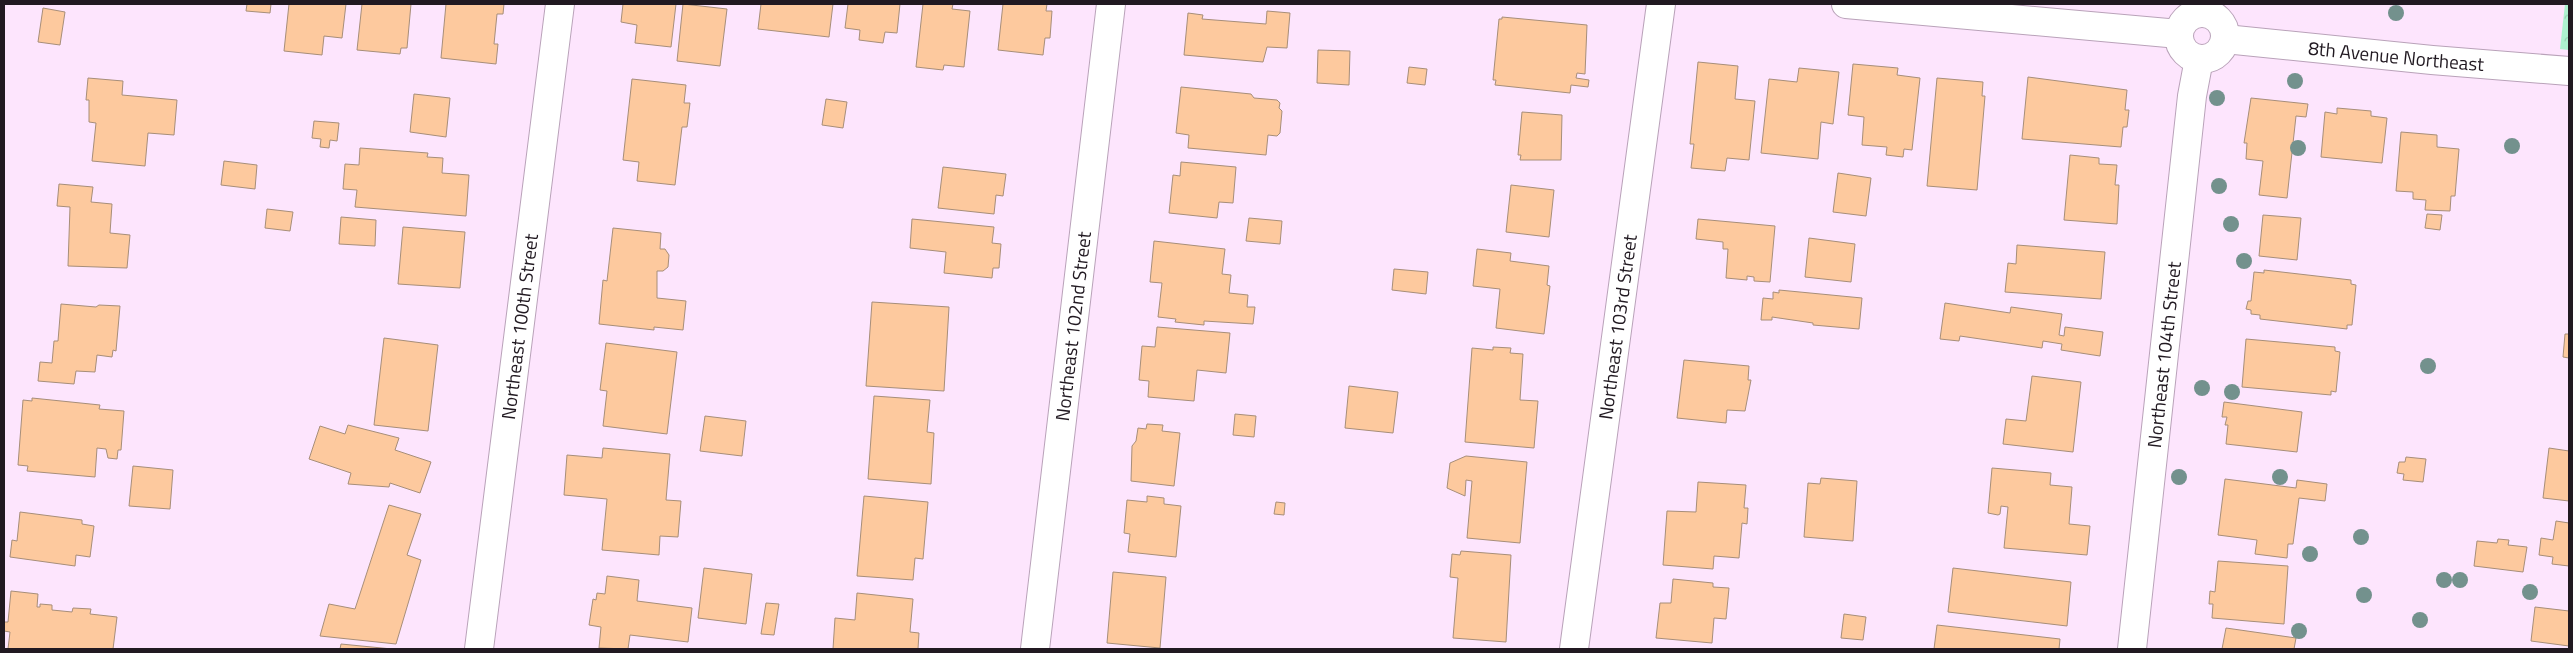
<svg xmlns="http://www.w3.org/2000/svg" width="2573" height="653" font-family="'Titillium Web',sans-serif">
<defs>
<pattern id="park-crowns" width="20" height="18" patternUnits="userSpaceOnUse" patternTransform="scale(1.25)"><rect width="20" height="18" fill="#adf2cf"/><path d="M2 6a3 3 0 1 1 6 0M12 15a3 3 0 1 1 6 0" fill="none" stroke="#95cfb1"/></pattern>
</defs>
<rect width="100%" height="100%" fill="#fde5fd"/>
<polygon fill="url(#park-crowns)" points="2565,4 2569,4 2569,50 2560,49"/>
<g fill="#fdc99e" stroke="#a78e79">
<polygon points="247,4 271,4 270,13 246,11"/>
<polygon points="289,4 346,4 342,38 324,36 322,55 284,51"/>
<polygon points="362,4 411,4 407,48 401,48 400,54 357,50"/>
<polygon points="446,4 504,4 503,14 497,14 494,44 498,44 496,64 441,58"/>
<polygon points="623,4 676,4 671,47 635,43 637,25 621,22"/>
<polygon points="683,4 727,9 720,66 677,61"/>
<polygon points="761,4 833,4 829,37 758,29"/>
<polygon points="848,4 900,4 897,33 885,32 883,43 859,40 860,30 845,28"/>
<polygon points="923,4 953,4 952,9 970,11 964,67 944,65 943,70 916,67"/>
<polygon points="1003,4 1047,4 1046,11 1052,11 1050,38 1045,38 1043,55 998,50"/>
<polygon points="43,8 65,12 60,45 38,42"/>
<polygon points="1267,11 1290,13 1287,48 1267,47 1263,62 1184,55 1188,13 1203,15 1202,19 1266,24"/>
<polygon points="1502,17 1587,25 1585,74 1577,73 1576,78 1589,80 1588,87 1571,85 1570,93 1495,85 1496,80 1493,80 1499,19 1502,19"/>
<polygon points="1318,50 1350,51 1349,85 1317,83"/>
<polygon points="1698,62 1738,66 1735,99 1755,101 1749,160 1727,158 1725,171 1691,168 1694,144 1690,144"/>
<polygon points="1853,64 1898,68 1897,75 1920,78 1912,150 1904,149 1903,157 1886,155 1887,147 1862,145 1864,117 1848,115"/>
<polygon points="1409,67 1427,69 1425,85 1407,83"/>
<polygon points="1799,68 1839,72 1833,124 1821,122 1818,159 1761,153 1769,79 1797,82"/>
<polygon points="2028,77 2127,90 2125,110 2129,110 2127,127 2123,127 2121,147 2022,139"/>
<polygon points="88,78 123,81 122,95 177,100 174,135 148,133 145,166 92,161 96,123 89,122 89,100 86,100"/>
<polygon points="1937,78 1983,82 1982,96 1985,96 1977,190 1927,186"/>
<polygon points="632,79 686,85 684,103 690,103 687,127 682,127 675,185 637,181 639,162 623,160"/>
<polygon points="1181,87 1251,94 1254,98 1277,100 1280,103 1279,108 1282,111 1280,133 1277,136 1268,135 1266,155 1188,148 1189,135 1176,133"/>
<polygon points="414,94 450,98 446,137 410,132"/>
<polygon points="2251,98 2308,104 2306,117 2296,116 2287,198 2259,195 2263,161 2246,159 2247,143 2244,143"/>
<polygon points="826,99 847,102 843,128 822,125"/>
<polygon points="2337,108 2371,111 2371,116 2387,118 2382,163 2321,157 2325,112 2337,114"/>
<polygon points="1522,112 1562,115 1561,160 1520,160 1521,155 1518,155"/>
<polygon points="314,121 339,123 337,141 330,140 329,148 320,147 321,139 312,138"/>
<polygon points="2401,132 2437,135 2437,147 2459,149 2455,196 2451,196 2450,211 2425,210 2426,200 2413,199 2413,192 2396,191"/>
<polygon points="360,148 428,153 427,157 443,158 442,173 469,175 466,216 355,207 357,190 343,189 345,164 359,165"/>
<polygon points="2070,155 2099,158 2099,164 2117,165 2115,185 2119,185 2117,224 2064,220"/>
<polygon points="224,161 257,165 255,189 221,185"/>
<polygon points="1181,162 1236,167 1233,203 1219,202 1217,218 1169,213 1173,175 1180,176"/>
<polygon points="943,167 1006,174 1003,196 996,195 994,214 938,208"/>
<polygon points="1838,173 1871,178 1866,216 1833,212"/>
<polygon points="59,184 93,187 91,202 112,204 110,233 130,235 127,268 68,266 70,207 57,206"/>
<polygon points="1511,185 1554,190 1549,237 1506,232"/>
<polygon points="267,209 293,212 290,231 265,228"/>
<polygon points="2427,214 2442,215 2440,230 2425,228"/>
<polygon points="2263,215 2301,218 2297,260 2259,256"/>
<polygon points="341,217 376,220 375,246 339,244"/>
<polygon points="1249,218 1282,221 1280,244 1246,241"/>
<polygon points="912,219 994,227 992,243 1001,244 999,268 993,268 992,278 944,273 946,252 910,248"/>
<polygon points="1698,219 1775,226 1770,282 1754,281 1754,277 1747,276 1747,280 1726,278 1728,249 1723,249 1723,242 1696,239"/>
<polygon points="403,227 465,232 460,288 398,284"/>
<polygon points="613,228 661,233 660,249 665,249 669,255 668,267 663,271 657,271 657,298 686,301 683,330 654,327 654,330 599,324 603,280 607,281"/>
<polygon points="1809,238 1855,244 1851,282 1805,277"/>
<polygon points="1154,241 1225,249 1222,274 1231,275 1229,293 1248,295 1247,307 1255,307 1253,324 1204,321 1204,325 1175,322 1176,319 1158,317 1162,283 1150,282"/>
<polygon points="2017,245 2105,252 2101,299 2005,292 2008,263 2016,264"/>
<polygon points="1477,249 1511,253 1510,261 1549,266 1547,285 1550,286 1544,334 1496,328 1500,289 1473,286"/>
<polygon points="1394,269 1428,272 1426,294 1392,290"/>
<polygon points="2264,270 2351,280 2351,284 2356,285 2352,325 2347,325 2347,329 2260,319 2260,315 2251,314 2251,310 2246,309 2248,301 2251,301 2254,272 2264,273"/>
<polygon points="1779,290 1862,298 1859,329 1813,325 1813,323 1772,317 1772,320 1761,320 1763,298 1773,299 1773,292 1779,293"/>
<polygon points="872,302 949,307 944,391 866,386"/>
<polygon points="1945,303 2010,313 2011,307 2062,314 2059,335 2064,336 2065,327 2103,332 2100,356 2061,350 2062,344 2043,341 2042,348 1960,336 1959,341 1940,339"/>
<polygon points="61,304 96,307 99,305 120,306 116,351 113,350 112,357 97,355 95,372 76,371 74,384 38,381 40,362 52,363 54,341 58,341"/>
<polygon points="1157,327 1230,333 1226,373 1197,370 1194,401 1148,397 1149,381 1139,380 1142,346 1155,347"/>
<polygon points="2565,334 2569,334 2569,358 2563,357"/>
<polygon points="384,338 438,345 428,431 374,425"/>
<polygon points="2246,339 2335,347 2335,351 2340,352 2336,392 2331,391 2331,395 2242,387"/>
<polygon points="606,343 677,352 667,434 603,426 607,391 600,390"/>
<polygon points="1493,347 1511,348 1510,353 1523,354 1520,400 1538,401 1534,448 1465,442 1472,348 1493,350"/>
<polygon points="1684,360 1749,366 1748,380 1751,380 1745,411 1727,410 1726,423 1677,418"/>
<polygon points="2032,376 2081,382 2073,452 2003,444 2006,419 2026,421"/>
<polygon points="1349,386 1398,392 1393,433 1345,428"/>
<polygon points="874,396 930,400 927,432 934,433 931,484 868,479"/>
<polygon points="32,398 100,405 99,409 124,411 121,450 118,450 117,459 108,458 106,449 97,448 95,477 27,471 28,466 18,465 23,400 32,401"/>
<polygon points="2224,402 2302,412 2297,452 2226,444 2228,425 2225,425 2227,417 2222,417"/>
<polygon points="1235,414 1256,416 1254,437 1233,435"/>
<polygon points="705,416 746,421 742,456 700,451"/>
<polygon points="1147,424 1163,425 1162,431 1180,433 1174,486 1131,481 1132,446 1136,441 1138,428 1146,429"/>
<polygon points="348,425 399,438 395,450 431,462 420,493 390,483 389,487 348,484 351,473 309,459 320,426 345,434"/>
<polygon points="603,448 670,454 666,500 681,501 678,537 660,536 659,555 602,550 607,499 564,495 567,455 602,458"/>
<polygon points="2549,448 2569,451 2569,501 2543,498"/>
<polygon points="1466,456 1527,462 1520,543 1467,538 1472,481 1466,480 1465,496 1447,488 1450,463"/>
<polygon points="2406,457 2426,459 2423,482 2403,480 2404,474 2397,473 2399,462 2405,462"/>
<polygon points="133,466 173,470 170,509 129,506"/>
<polygon points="1992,468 2051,473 2050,485 2072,487 2069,524 2090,526 2087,555 2004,548 2008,507 2001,506 2000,514 1998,515 1988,513"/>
<polygon points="1821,478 1857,481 1853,541 1804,537 1808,483 1820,484"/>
<polygon points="2225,479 2296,488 2297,480 2327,484 2325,501 2299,498 2293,544 2288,544 2287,558 2255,554 2257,540 2218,535"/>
<polygon points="1698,482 1746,485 1744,508 1748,508 1747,524 1742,523 1739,558 1714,556 1713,569 1663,565 1667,511 1696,512"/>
<polygon points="864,496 928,502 923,559 915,558 913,580 857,576"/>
<polygon points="1147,496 1164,498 1164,504 1181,506 1176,557 1128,552 1130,534 1124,533 1127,500 1147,502"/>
<polygon points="1276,502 1285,503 1284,515 1274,514"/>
<polygon points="389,505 421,514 407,555 421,560 396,644 320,636 329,604 355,609"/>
<polygon points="20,512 82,520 82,524 94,526 90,557 76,555 75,566 10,557 12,540 17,541"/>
<polygon points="2556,521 2569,523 2569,566 2552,564 2553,557 2539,555 2541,538 2553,540"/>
<polygon points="2498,539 2509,540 2508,545 2527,547 2523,572 2474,566 2477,541 2497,543"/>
<polygon points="1461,551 1511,555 1506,642 1453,638 1458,578 1450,577 1452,554 1460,555"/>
<polygon points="2218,561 2288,566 2284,624 2212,618 2213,604 2209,604 2210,591 2215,592"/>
<polygon points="704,568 752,574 746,624 698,618"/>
<polygon points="1953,568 2071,582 2067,626 1948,612"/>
<polygon points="1113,572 1166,577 1160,648 1107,643"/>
<polygon points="607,576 639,580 637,601 692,608 688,642 630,635 628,649 599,648 601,627 589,625 593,599 596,600 597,593 605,594"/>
<polygon points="1673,579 1713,583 1713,587 1729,588 1726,619 1714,618 1712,643 1656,638 1660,603 1671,603"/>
<polygon points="11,591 38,594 37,607 40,607 40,604 52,605 52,610 72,612 73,608 91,609 90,614 117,617 113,649 8,649 10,632 4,631 4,622 8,622"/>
<polygon points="857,593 913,599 910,632 919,633 918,649 833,649 835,618 855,620"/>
<polygon points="766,603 779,604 774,635 761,634"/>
<polygon points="2535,607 2569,611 2569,646 2531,641"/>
<polygon points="1844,614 1866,617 1863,640 1841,638"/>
<polygon points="1937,625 2060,639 2059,649 1934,649"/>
<polygon points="2226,628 2296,638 2294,649 2222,649"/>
<polygon points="341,644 392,649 340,649"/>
</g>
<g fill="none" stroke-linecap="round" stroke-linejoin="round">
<g stroke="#b9a2b9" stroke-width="30">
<g id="minor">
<polyline points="1846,4 2179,34"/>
<circle cx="2202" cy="36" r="23"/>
<path id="s1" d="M 2225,39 L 2432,60 L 2569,71"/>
<path id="s2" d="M 479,649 L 560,4"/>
<path id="s3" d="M 1035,649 L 1111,4"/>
<path id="s4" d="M 1574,649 L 1661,4"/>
<path id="s5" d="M 2132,649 L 2192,96 L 2199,59"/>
</g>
</g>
<use href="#minor" stroke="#fff" stroke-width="28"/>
</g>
<g fill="#73918d">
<circle cx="2396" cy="13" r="8"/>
<circle cx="2295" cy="81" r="8"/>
<circle cx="2217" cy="98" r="8"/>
<circle cx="2512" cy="146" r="8"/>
<circle cx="2298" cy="148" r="8"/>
<circle cx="2219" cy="186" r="8"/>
<circle cx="2231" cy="224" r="8"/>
<circle cx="2244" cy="261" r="8"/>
<circle cx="2428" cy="366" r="8"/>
<circle cx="2202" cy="388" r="8"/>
<circle cx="2232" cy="392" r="8"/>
<circle cx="2179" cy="477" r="8"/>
<circle cx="2280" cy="477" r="8"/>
<circle cx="2361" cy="537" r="8"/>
<circle cx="2310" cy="554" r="8"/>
<circle cx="2444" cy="580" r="8"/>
<circle cx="2460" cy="580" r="8"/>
<circle cx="2530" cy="592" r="8"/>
<circle cx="2364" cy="595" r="8"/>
<circle cx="2420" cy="620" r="8"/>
<circle cx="2299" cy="631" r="8"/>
</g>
<g text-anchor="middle" stroke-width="4" stroke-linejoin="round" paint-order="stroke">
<g font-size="19" fill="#211921" stroke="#fff">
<text dy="7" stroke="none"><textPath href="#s1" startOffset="172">8th Avenue Northeast</textPath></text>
<text dy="7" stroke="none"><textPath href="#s2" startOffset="325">Northeast 100th Street</textPath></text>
<text dy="7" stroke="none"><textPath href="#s3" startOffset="325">Northeast 102nd Street</textPath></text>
<text dy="7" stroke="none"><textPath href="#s4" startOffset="325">Northeast 103rd Street</textPath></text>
<text dy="7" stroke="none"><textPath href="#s5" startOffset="296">Northeast 104th Street</textPath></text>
</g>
</g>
<rect width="2573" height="653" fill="none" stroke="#211921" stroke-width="10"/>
</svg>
